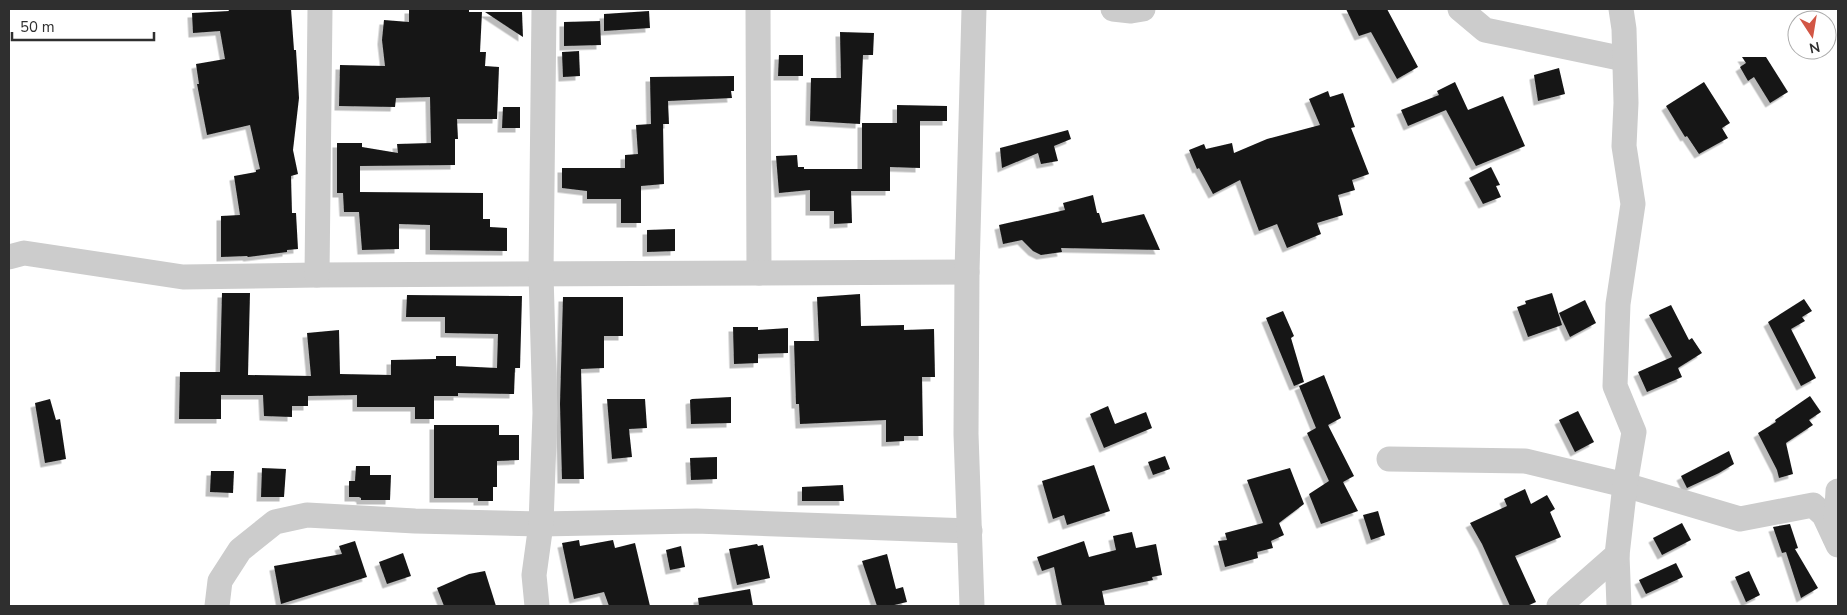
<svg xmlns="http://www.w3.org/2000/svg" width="1847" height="615" font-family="'Nunito Sans',sans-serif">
<defs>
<filter id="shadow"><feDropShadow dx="-4.5" dy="4.5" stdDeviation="0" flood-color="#0004"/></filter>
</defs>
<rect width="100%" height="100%" fill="#fff"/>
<g fill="#161616" filter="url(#shadow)">
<polygon points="228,9 291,9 294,50 296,50 299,98 293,150 298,174 291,176 292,213 296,213 298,249 287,250 287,252 248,257 247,256 221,257 221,216 240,215 234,176 256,172 256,170 260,169 250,125 207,135 197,84 199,84 196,64 225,59 220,31 193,33 192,13 229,11"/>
<polygon points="409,9 469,9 469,12 482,12 480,52 486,52 485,66 499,67 497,119 457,119 458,139 455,139 455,165 360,166 360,192 483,193 483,219 490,219 490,227 507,228 507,251 430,250 430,225 399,224 399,249 362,250 359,212 344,212 343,193 337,193 337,143 362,143 362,147 398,153 397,144 431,143 430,97 396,98 395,107 339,106 340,65 385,66 382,40 384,20 409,22"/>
<polygon points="1346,9 1387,9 1418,67 1397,79 1371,32 1359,36"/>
<polygon points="649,11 650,28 604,31 604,14"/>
<polygon points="485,12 522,12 523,37"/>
<polygon points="600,21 601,45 564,46 564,22"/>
<polygon points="840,32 874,33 873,55 863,55 860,124 810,121 811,78 841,78"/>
<polygon points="579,51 580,76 563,77 562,52"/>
<polygon points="779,55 803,55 803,76 778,76"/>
<polygon points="1742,57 1766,57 1788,92 1770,103 1754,77 1748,81 1740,67 1746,63"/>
<polygon points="1559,68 1565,94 1538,101 1534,75"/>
<polygon points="734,76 734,91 731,91 732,98 668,101 669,124 663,124 664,184 641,186 641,223 621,223 621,199 587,199 587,191 562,188 562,168 625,168 625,155 638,154 636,125 651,124 650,77"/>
<polygon points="1455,82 1468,110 1503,96 1525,146 1476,166 1446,110 1408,126 1401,110 1439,95 1437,91"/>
<polygon points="1704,82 1730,123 1722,128 1728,138 1699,154 1687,136 1685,137 1666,106"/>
<polygon points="1328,91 1330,97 1343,93 1355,127 1351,128 1369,174 1352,180 1355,190 1338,195 1343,215 1317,223 1321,234 1287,248 1277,224 1259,231 1240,180 1213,194 1199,168 1197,169 1189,150 1204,144 1206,149 1232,143 1234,153 1267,139 1320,125 1309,99"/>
<polygon points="897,105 947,106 947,121 920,121 920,168 890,167 890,191 851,191 852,223 834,224 834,211 810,211 810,190 779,193 776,156 797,155 798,167 804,167 804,169 862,169 862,123 897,123"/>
<polygon points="503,107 520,107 520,128 502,128"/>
<polygon points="1068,130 1071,139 1054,146 1058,161 1041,164 1038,153 1002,168 1000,148"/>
<polygon points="1491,167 1500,185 1496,186 1501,197 1483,204 1469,178"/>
<polygon points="1093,195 1097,213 1099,213 1102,223 1144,214 1160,250 1061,248 1062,252 1041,255 1033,251 1022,240 1003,244 999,225 1065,210 1063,203"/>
<polygon points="675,229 675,251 647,252 647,230"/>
<polygon points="222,293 250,293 248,375 311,376 307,333 339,330 340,374 391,375 391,360 436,359 436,356 456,356 456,366 497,368 498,334 445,333 445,317 406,317 407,295 522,296 520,368 515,368 514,394 458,393 458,396 434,396 434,419 415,419 415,407 357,407 357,395 308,396 308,406 292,406 292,417 264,416 263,395 221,395 221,419 179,419 180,372 220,372"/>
<polygon points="1552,293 1562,325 1528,337 1517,307 1526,304 1525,301"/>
<polygon points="860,294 861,326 904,325 904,330 934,329 935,377 922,377 923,436 904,436 904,441 886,442 886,420 800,424 799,404 796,404 794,341 819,341 817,297"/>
<polygon points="563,297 623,297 623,336 604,336 604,368 581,369 584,479 562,479 560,404"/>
<polygon points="1804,299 1812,311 1802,317 1805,321 1791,329 1816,378 1801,386 1768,322"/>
<polygon points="1585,300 1596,323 1570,337 1559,313"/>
<polygon points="1671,305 1689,340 1692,338 1702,353 1678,368 1682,377 1647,392 1638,372 1672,357 1649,315"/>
<polygon points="1283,311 1294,336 1291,338 1304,382 1294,386 1266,318"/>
<polygon points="733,327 758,327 758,330 788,328 788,353 758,354 758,363 734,364"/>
<polygon points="1324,375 1341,418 1328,425 1354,476 1343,482 1358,511 1321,524 1309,494 1329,481 1307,433 1316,428 1299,386"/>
<polygon points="1810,396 1821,412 1809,420 1813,425 1786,443 1793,474 1779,478 1777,470 1758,433 1776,422 1775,420"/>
<polygon points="731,397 731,423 691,424 690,400 692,399"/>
<polygon points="50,399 56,420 60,419 66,459 45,463 35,403"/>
<polygon points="607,399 645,399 647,428 629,429 632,457 612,459"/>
<polygon points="1108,406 1115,424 1146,412 1152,428 1104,448 1090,414"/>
<polygon points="1578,411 1594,442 1575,452 1559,420"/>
<polygon points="434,425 499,425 499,435 519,435 519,460 497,461 497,487 493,487 493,501 478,501 478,498 434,498"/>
<polygon points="1729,451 1734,464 1719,473 1687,488 1681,476"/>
<polygon points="1165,456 1170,469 1153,475 1148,462"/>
<polygon points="717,457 717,479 691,480 690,458"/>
<polygon points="1094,465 1110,511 1067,525 1064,515 1053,519 1042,481"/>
<polygon points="356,466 370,466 370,475 391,475 390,500 361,500 361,498 359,497 349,497 349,481 355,481"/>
<polygon points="262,468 286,469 284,497 261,497"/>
<polygon points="1290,468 1304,504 1279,523 1284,535 1271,541 1273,548 1257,552 1258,558 1225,567 1218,541 1227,540 1225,533 1263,523 1247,480"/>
<polygon points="211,471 234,471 233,493 210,492"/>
<polygon points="843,485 844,501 802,501 802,487"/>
<polygon points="1525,489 1531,504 1547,495 1555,509 1550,512 1561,537 1515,556 1536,602 1527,606 1510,606 1482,544 1470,523 1507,506 1504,499"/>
<polygon points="1378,511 1385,535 1371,540 1363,515"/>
<polygon points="1682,523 1691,540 1662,555 1653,538"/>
<polygon points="1790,524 1798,548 1795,549 1818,588 1801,598 1786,552 1782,553 1773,527"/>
<polygon points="1132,532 1136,548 1156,544 1162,575 1152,577 1153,580 1102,591 1105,606 1062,606 1054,567 1042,571 1037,557 1084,541 1089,557 1116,550 1113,536"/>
<polygon points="579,540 580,546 613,540 615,548 635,543 650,606 609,606 604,592 574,599 562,543"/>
<polygon points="355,541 367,577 281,604 274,566 342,554 339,546"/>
<polygon points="757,544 758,546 763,545 770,578 737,585 729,549"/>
<polygon points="681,546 685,567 670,570 666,550"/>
<polygon points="403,553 411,576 387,584 379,562"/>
<polygon points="887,554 896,589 903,587 907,602 890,606 877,606 862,561"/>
<polygon points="1676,563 1683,577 1646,594 1639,580"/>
<polygon points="485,571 496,606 444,606 437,588 469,574"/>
<polygon points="1749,571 1760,595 1746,602 1735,577"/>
<polygon points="750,589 753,606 699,606 698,598"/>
</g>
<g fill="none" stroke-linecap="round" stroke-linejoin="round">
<g stroke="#ccc" stroke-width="25">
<polyline points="758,9 759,273"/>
<polyline points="1113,9 1131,11 1143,9"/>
<polyline points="1460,9 1485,30 1624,59"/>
<polyline points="9,257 24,253 183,277 317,275 967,272"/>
<polyline points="317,275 320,9"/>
<polyline points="1389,459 1525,461 1625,485 1740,519 1813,505 1824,515 1838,545"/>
<polyline points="1835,538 1838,491"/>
<polyline points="1617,555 1619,606"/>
<polyline points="217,606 220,581 240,550 275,522 307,515 415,521 541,524 696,521 970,531"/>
<polyline points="537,606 534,575 541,524 545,413 541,274 544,9"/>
<polyline points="972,606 966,434 967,272 974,9"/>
<polyline points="1559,606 1617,555 1625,485 1634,432 1615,386 1618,304 1633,204 1624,146 1626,103 1624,29 1621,9"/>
</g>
</g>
<rect width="1847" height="615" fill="none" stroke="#2f2f2f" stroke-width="20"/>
<g transform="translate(1812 35) rotate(168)"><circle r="24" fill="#ffffff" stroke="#acacac"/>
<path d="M0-4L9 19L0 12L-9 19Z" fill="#d25645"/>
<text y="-8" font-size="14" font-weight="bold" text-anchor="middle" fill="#2f2f2f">N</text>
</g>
<path d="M12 32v8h142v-8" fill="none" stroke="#2f2f2f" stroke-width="2.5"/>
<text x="20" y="32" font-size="15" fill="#2f2f2f" stroke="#ffffff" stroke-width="4" paint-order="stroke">50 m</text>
</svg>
